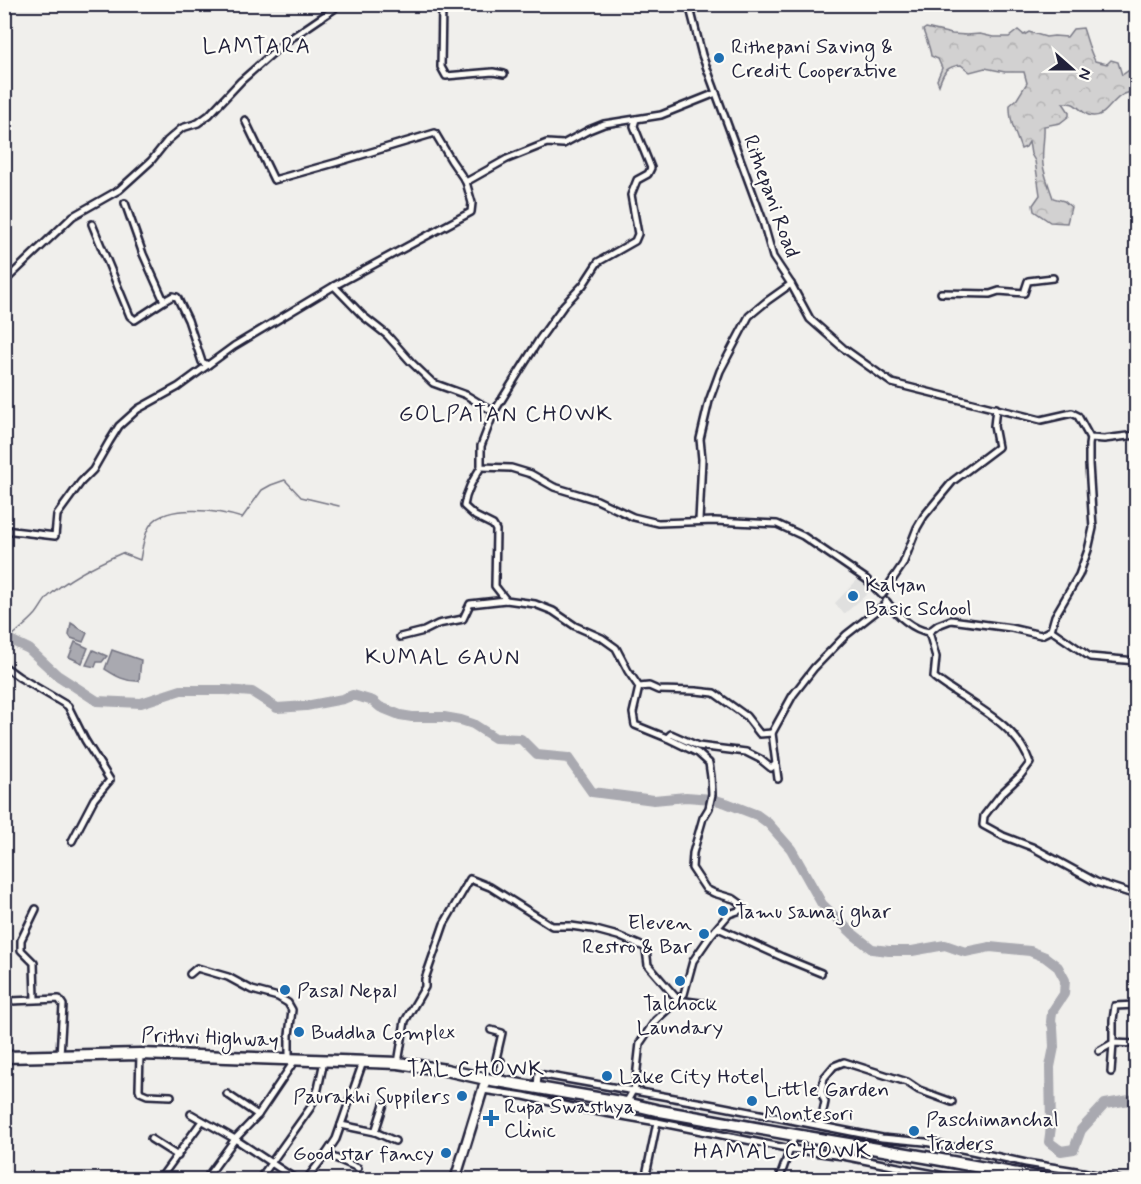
<svg xmlns="http://www.w3.org/2000/svg" width="1141" height="1184" font-family="Mynerve,sans-serif">
<defs>
<pattern id="forest-crowns" width="20" height="18" patternUnits="userSpaceOnUse" patternTransform="scale(1.5)"><rect width="20" height="18" fill="#d2d1d1"/><path d="M2 6a3 3 0 1 1 6 0M12 15a3 3 0 1 1 6 0" fill="none" stroke="#b4b3b4"/></pattern>
</defs>
<rect width="100%" height="100%" fill="#f0efec"/>
<filter id="ink" filterUnits="userSpaceOnUse"><feTurbulence type="fractalNoise" baseFrequency=".0167" numOctaves="2"/><feDisplacementMap in="SourceGraphic" scale="12" xChannelSelector="R" yChannelSelector="G"/><feConvolveMatrix kernelMatrix="1 2 1 2 8 2 1 2 1" color-interpolation-filters="sRGB"/></filter>
<g filter="url(#ink)">
<polygon fill="#e0e0df" points="860,577 873,589 844,614 835,603"/>
<path fill="url(#forest-crowns)" stroke="#7a7a86" stroke-width="1.5" d="M 926,28 L 952,34 L 967,35 L 980,34 L 993,37 L 1009,37 L 1018,30 L 1024,35 L 1029,32 L 1046,37 L 1054,36 L 1067,37 L 1073,29 L 1083,28 C 1087,39 1089,50 1095,61 L 1107,64 L 1111,60 L 1118,62 L 1122,75 L 1128,71 L 1136,68 L 1136,92 C 1112,91 1110,117 1093,116 C 1084,116 1080,107 1073,104 C 1070,103 1067,103 1063,103 L 1069,112 L 1069,116 L 1060,123 L 1044,126 C 1045,141 1040,156 1044,170 C 1046,179 1050,189 1053,198 L 1064,201 L 1071,207 L 1067,223 L 1050,222 L 1034,211 L 1033,205 L 1040,195 L 1035,161 L 1031,154 L 1029,142 L 1026,147 L 1021,149 C 1016,135 1009,120 1010,105 L 1017,99 L 1027,83 L 1024,72 L 1005,72 L 985,68 L 970,72 L 961,65 C 946,66 943,73 939,85 L 937,80 L 942,68 L 938,59 L 931,56 C 930,47 926,39 923,30 Z"/>
<g fill="#a9a9b0" stroke="#737381" stroke-width="1.5">
<polygon points="71,623 87,633 83,642 71,638 69,635"/>
<polygon points="75,642 88,648 82,663 69,657"/>
<polygon points="93,650 107,656 102,662 97,662 95,667 86,665"/>
<path d="M 112,650 L 141,660 L 139,681 C 125,682 116,676 105,669 Z"/>
</g>
<g fill="none" stroke-linecap="round" stroke-linejoin="round">
<path stroke="#737381" stroke-width="1.5" d="M 4,635 L 12,636 C 20,629 29,622 36,614 C 41,608 44,600 50,595 C 68,578 99,563 122,553 L 140,560 C 142,549 144,533 151,524 C 168,503 220,511 242,518 L 262,490 L 271,485 L 285,480 L 301,497 L 339,506"/>
<polyline stroke="#a9a9b0" stroke-width="10" points="4,637 29,649 57,675 97,701 141,703 181,690 226,690 252,692 277,708 306,706 343,699 353,695 373,701 380,707 400,715 412,717 444,717 461,720 473,724 495,738 521,739 537,755 568,758 592,792 654,800 686,797 712,799 726,803 757,815 768,823 791,849 822,904 853,934 872,949 889,951 912,951 945,945 965,952 990,947 1030,951 1045,957 1058,967 1065,980 1064,994 1052,1012 1051,1022 1053,1027 1054,1047 1050,1067 1051,1127 1049,1142 1061,1151 1074,1149 1081,1130 1105,1104 1136,1099"/>
<g stroke="#22223b" stroke-width="10">
<g id="street">
<polyline points="442,4 441,67 446,76 493,72 504,74"/>
<polyline points="689,4 702,55 762,218 773,257 791,284 810,319 843,348 892,383 1041,420 1072,413 1078,416 1090,438 1104,439 1136,435"/>
<polyline points="716,93 661,115 636,119 634,126 651,168 648,174 637,180 631,195 638,234 635,241 598,262 583,285 564,305 539,340 494,412 481,446 481,467 511,468 531,474 554,487 597,500 633,517 658,523 715,521 777,524 803,536 866,579 882,595 903,564 917,528 924,516 953,481 998,447 994,426 996,408"/>
<polyline points="245,120 274,180 338,162 435,133 451,160 466,182"/>
<polyline points="125,203 143,254 164,301 173,296 177,297 188,320 202,362 208,365"/>
<polyline points="92,224 130,316 135,320 164,301"/>
<polyline points="4,282 73,216 119,190 151,161 167,141 182,128 198,123 209,115 241,81 284,43 334,9 332,4"/>
<polyline points="334,286 363,316 387,335 411,362 433,383 466,395 494,412"/>
<polyline points="941,293 990,294 999,291 1024,293 1028,281 1053,278"/>
<path d="M 481,467 C 473,480 466,491 464,506 L 475,516 L 493,525 L 496,530 L 495,586 L 506,600"/>
<polyline points="699,521 702,459 700,439 709,401 720,371 749,316 767,301 791,284"/>
<polyline points="4,530 55,536 57,515 81,482 93,470 109,442 119,426 138,409 178,387 234,346 334,286 471,212 472,203 466,182 507,159 547,143 563,144 589,130 604,124 636,119"/>
<path d="M 887,602 C 897,615 913,630 929,632 L 938,625 L 951,620 L 1011,628 L 1041,635 L 1051,630 L 1055,616 L 1079,575 L 1088,550 L 1093,528 L 1089,464 L 1089,445 L 1090,438"/>
<polyline points="1051,630 1090,657 1136,661"/>
<path d="M 929,632 L 936,657 L 934,677 C 966,703 1016,721 1030,763 L 1020,776 L 1001,794 L 984,816 L 983,825 L 1003,836 L 1032,847 L 1096,882 L 1136,895"/>
<polyline points="400,637 424,631 438,624 463,619 470,604 506,600 535,604 553,611 575,626 602,638 616,648 628,671 639,687 649,686 658,690 696,691 714,693 746,716 760,734 772,733 778,779"/>
<polyline points="4,666 19,677 68,706 85,740 110,780 94,799 72,841"/>
<polyline points="639,687 633,713 635,725 667,738 671,734 698,746 746,752 760,759 771,768 776,764"/>
<polyline points="772,733 793,695 814,668 846,635 883,606 887,602 886,601"/>
<polyline points="718,928 782,957 821,973"/>
<polyline points="190,974 197,968 228,977 252,990 278,997 288,1003 292,1010 289,1035 289,1059"/>
<polyline points="35,999 34,963 21,950 21,940 36,909"/>
<polyline points="11,1001 59,999 63,1005 60,1055"/>
<polyline points="491,1030 502,1033 496,1059 501,1061 499,1081"/>
<polyline points="1099,1051 1113,1043 1113,1020 1115,1006 1136,1005"/>
<polyline points="140,1054 139,1089 140,1092 147,1095 171,1096"/>
<polyline points="398,1063 405,1021 425,987 425,979 444,924 470,879 490,887 552,926 571,926 592,929 618,936 644,947 646,950 648,965 678,1000 708,1004"/>
<polyline points="1111,1072 1113,1043 1136,1044"/>
<polyline points="537,1088 538,1074 714,1105 882,1138 925,1142 972,1151 1026,1163 1082,1172 1119,1180"/>
<polyline points="483,1090 524,1096 577,1108 657,1122 791,1149 843,1156 918,1171 966,1180"/>
<polyline points="227,1094 258,1115"/>
<polyline points="626,1103 635,1087 640,1043 655,1021 684,994 693,961 711,935 729,914 738,911 741,909 741,904 734,899 714,893 706,889 692,868 693,853 703,818 709,808 712,794 711,777 709,763 698,753 667,738"/>
<polyline points="191,1114 235,1139 297,1180"/>
<polyline points="341,1125 375,1132 395,1141"/>
<polyline points="820,1125 825,1102 821,1092 824,1078 834,1066 844,1062 907,1082 919,1090 952,1102"/>
<polyline points="375,1132 384,1104"/>
<polyline points="151,1139 178,1156"/>
<polyline points="326,1154 358,1168"/>
<polyline points="115,1180 117,1177 121,1180"/>
<polyline points="159,1180 202,1121"/>
<polyline points="205,1180 235,1139 258,1115 295,1060"/>
<polyline points="259,1180 311,1107 318,1089 324,1061"/>
<polyline points="306,1180 326,1154 336,1139 363,1062"/>
<polyline points="645,1180 657,1122"/>
<polyline points="779,1180 795,1135"/>
<polyline points="903,1180 905,1169"/>
</g>
</g>
<g stroke="#22223b" stroke-width="13">
<polyline id="secondary" points="455,1180 486,1079"/>
</g>
<g stroke="#22223b" stroke-width="15">
<polyline id="highway" points="4,1057 140,1054 398,1063 446,1070 486,1079 626,1103 660,1111 795,1135 925,1157 1051,1180"/>
</g>
<use href="#street" stroke="#fdfcf7" stroke-width="5"/>
<use href="#secondary" stroke="#fdfcf7" stroke-width="8"/>
<use href="#highway" stroke="#fdfcf7" stroke-width="10"/>
</g>
</g>
<g fill="#1f6fb2" stroke="#fdfcf7" stroke-width="2">
<circle cx="719" cy="58" r="6"/>
<circle cx="853" cy="596" r="6"/>
<circle cx="723" cy="911" r="6"/>
<circle cx="704" cy="934" r="6"/>
<circle cx="680" cy="981" r="6"/>
<circle cx="285" cy="990" r="6"/>
<circle cx="299" cy="1032" r="6"/>
<circle cx="607" cy="1076" r="6"/>
<circle cx="462" cy="1096" r="6"/>
<circle cx="752" cy="1101" r="6"/>
<path d="M488 1109h6v6h6v6h-6v6h-6v-6h-6v-6h6z"/>
<circle cx="914" cy="1131" r="6"/>
<circle cx="446" cy="1153" r="6"/>
</g>
<g text-anchor="middle" stroke-width="4.5" stroke-linejoin="round" paint-order="stroke">
<g font-size="21" fill="#22223b" stroke="#fdfcf7" text-anchor="start">
<text x="731" y="53">Rithepani Saving &amp;<tspan x="731" dy="24">Credit Cooperative</tspan></text>
<text x="865" y="591">Kalyan<tspan x="865" dy="24">Basic School</tspan></text>
<text x="735" y="918">Tamu samaj ghar</text>
<text x="692" y="929" text-anchor="end">Eleven<tspan x="692" dy="24">Restro &amp; Bar</tspan></text>
<text x="297" y="997">Pasal Nepal</text>
<text x="680" y="1010" text-anchor="middle">Talchock<tspan x="680" dy="24">Laundary</tspan></text>
<text x="311" y="1039">Buddha Complex</text>
<text x="619" y="1083">Lake City Hotel</text>
<text x="764" y="1096">Little Garden<tspan x="764" dy="24">Montesori</tspan></text>
<text x="450" y="1103" text-anchor="end">Paurakhi Suppilers</text>
<text x="504" y="1113">Rupa Swasthya<tspan x="504" dy="24">Clinic</tspan></text>
<text x="926" y="1126">Paschimanchal<tspan x="926" dy="24">Traders</tspan></text>
<text x="434" y="1160" text-anchor="end">Good star fancy</text>
</g>
<g font-size="21" fill="#22223b" stroke="#fdfcf7">
<text transform="translate(772 196) rotate(70)" y="7">Rithepani Road</text>
<text transform="translate(210 1037) rotate(2)" y="7">Prithvi Highway</text>
</g>
<g font-size="22" letter-spacing="1.5" fill="#22223b" stroke="#fdfcf7">
<text x="257" y="53">LAMTARA</text>
<text x="506" y="421">GOLPATAN CHOWK</text>
<text x="443" y="664">KUMAL GAUN</text>
<text x="476" y="1076">TAL CHOWK</text>
<text x="783" y="1158">HAMAL CHOWK</text>
</g>
</g>
<rect width="1141" height="1184" fill="none" stroke="#fdfcf7" stroke-width="24"/>
<rect x="12" y="12" width="1117" height="1160" fill="none" stroke="#22223b" stroke-width="2" filter="url(#ink)"/>
<g transform="translate(1072 69) rotate(111)" stroke="#fdfcf7" stroke-width="4.5" paint-order="stroke">
<path d="M0-4.5L10 22L0 15L-10 22Z" fill="#22223b"/>
<text y="-9" font-size="16" font-weight="bold" text-anchor="middle" fill="#22223b">N</text>
</g>
</svg>
